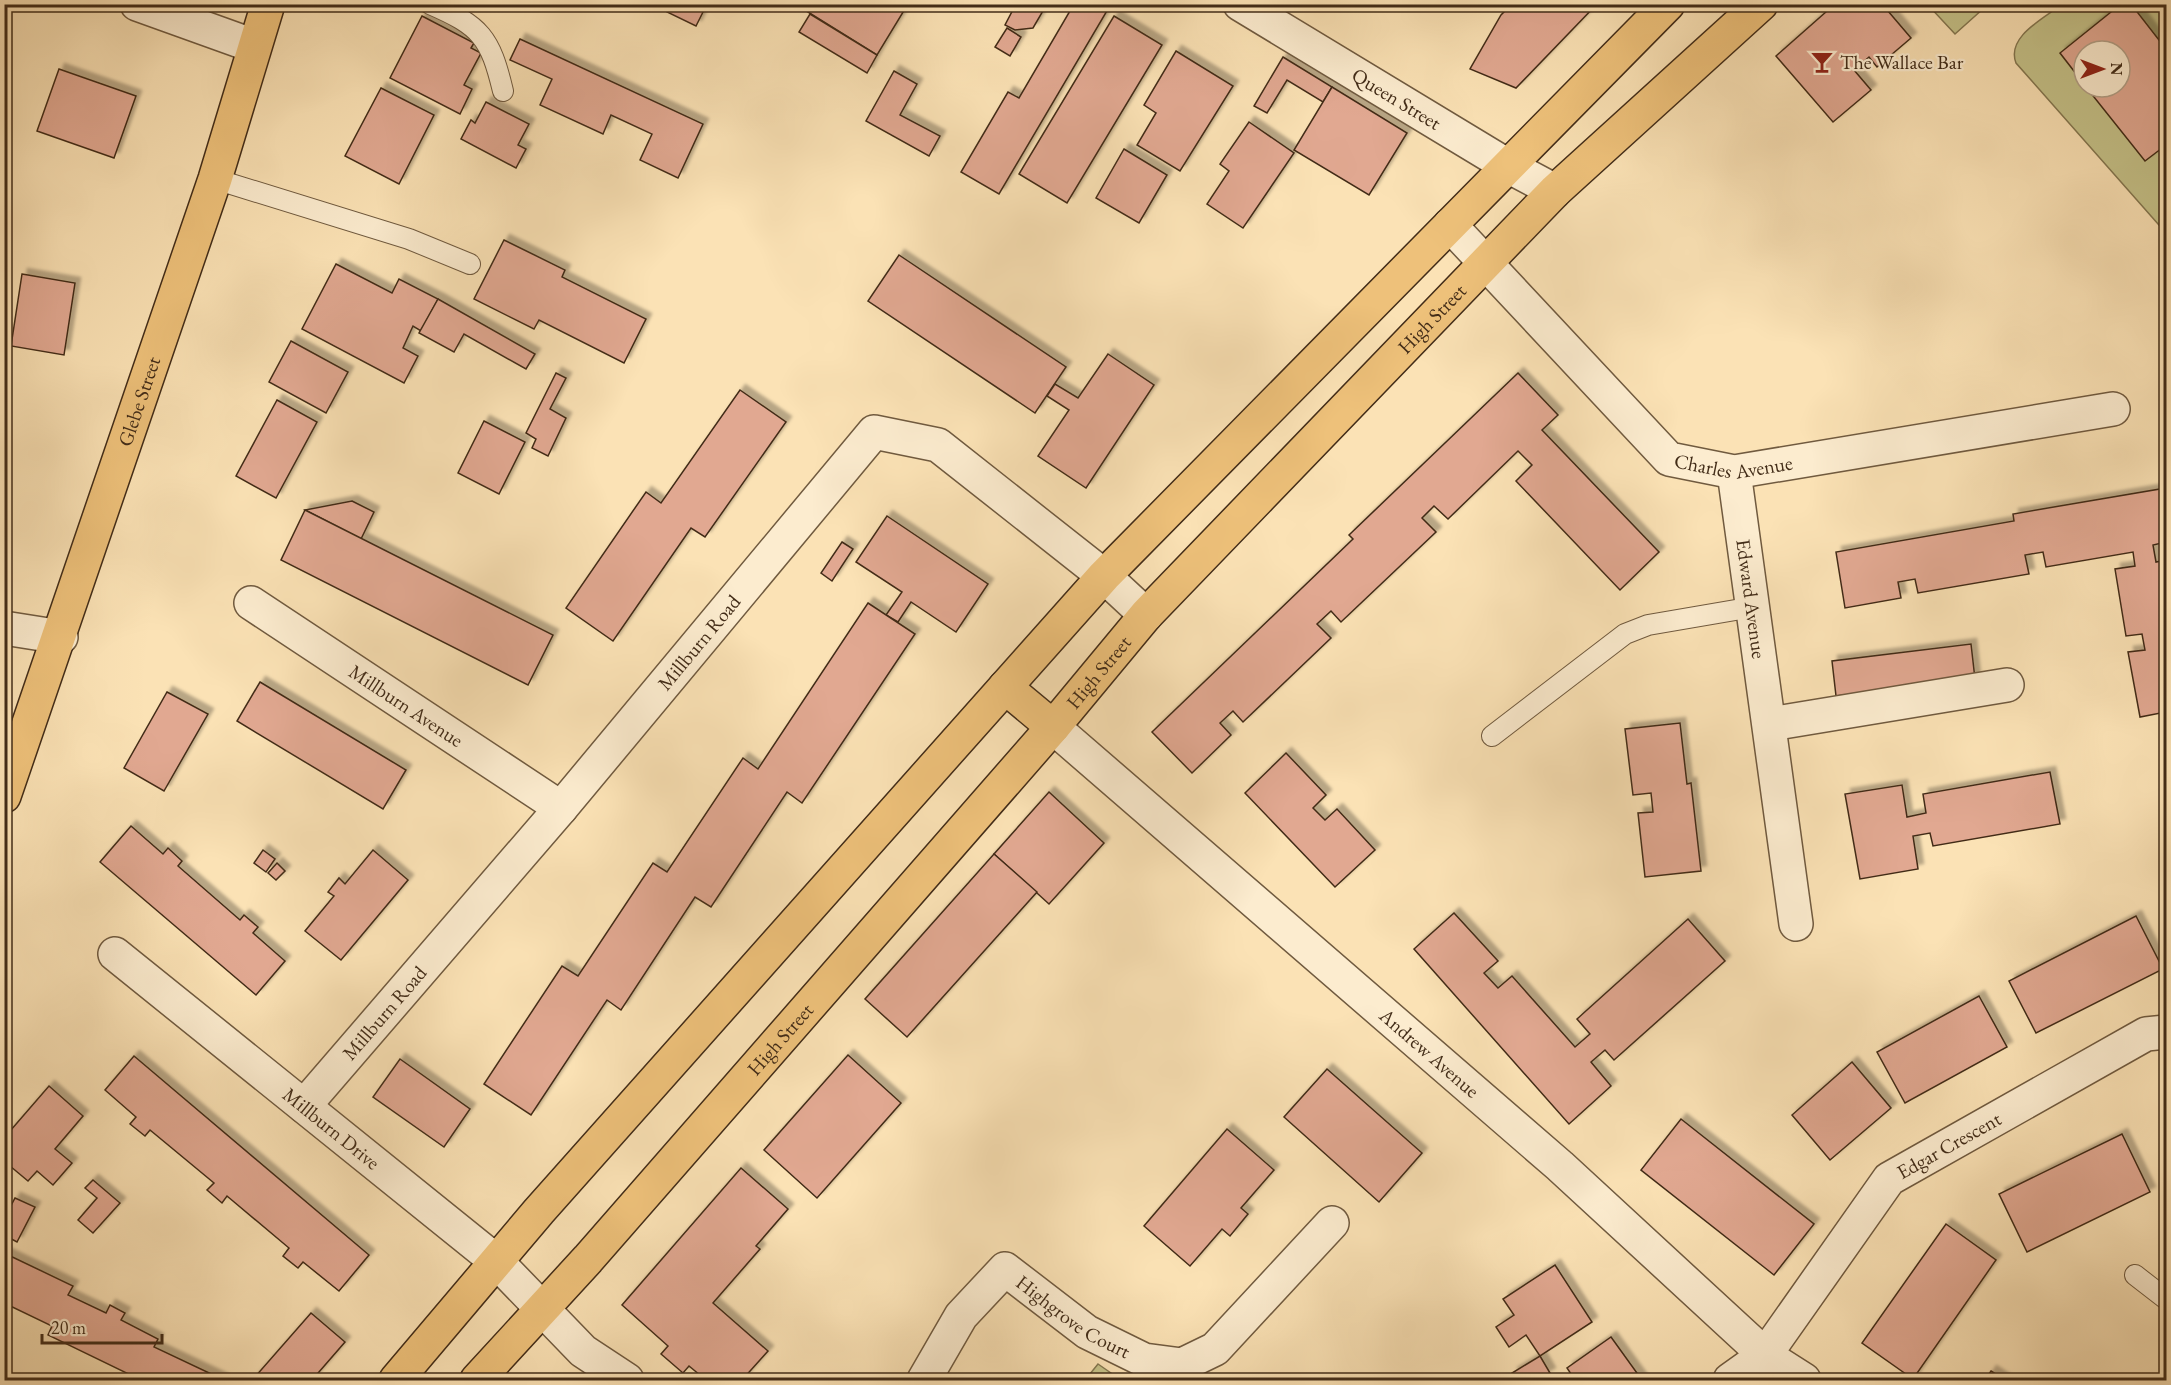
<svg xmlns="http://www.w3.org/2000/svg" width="2171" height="1385" font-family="'EB Garamond',serif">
<defs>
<filter id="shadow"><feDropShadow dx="5.5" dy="-5.5" stdDeviation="1.5" flood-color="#0004"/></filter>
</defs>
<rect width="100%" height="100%" fill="#fbe2b5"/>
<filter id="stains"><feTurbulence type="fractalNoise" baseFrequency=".00333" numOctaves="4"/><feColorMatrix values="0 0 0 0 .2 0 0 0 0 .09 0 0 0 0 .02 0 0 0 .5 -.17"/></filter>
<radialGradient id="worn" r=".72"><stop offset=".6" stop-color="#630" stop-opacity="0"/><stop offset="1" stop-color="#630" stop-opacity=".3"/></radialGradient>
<g fill="#c5c289" stroke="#847750" stroke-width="1.5" fill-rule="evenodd">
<polygon points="1928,5 1981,5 1984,8 1955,34"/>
<path d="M 2061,5 L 2166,5 L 2166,233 L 2016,63 C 2006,37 2043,19 2061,5 ZM 2084,51 L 2120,51 L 2120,87 L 2084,87 Z"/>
<polygon points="1098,1364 1121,1380 1085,1380"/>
</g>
<g fill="#e1a891" stroke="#422c18" stroke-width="1.5" filter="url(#shadow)">
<polygon points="671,4 707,4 696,26 667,12"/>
<polygon points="795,4 908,4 877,55"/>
<polygon points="1016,4 1047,4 1033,28 1015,30 1005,25"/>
<polygon points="1074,4 1111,4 999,194 961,172 1008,92 1019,98"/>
<polygon points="1512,4 1597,4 1516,88 1470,69 1501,15"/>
<polygon points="1835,4 1882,4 1911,38 1877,67 1869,57 1854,70 1871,90 1833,122 1776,56"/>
<polygon points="2121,4 2131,4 2166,49 2166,145 2145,161 2086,87 2120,87 2120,51 2084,51 2084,84 2060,53"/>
<polygon points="810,14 877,55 867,73 799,32"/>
<polygon points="422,16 474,43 471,48 481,53 464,85 472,89 460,114 390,78"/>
<polygon points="1114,16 1162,45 1067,203 1019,174"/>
<polygon points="1007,28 1021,37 1010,56 995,47"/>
<polygon points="520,39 703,124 678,178 640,160 652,134 611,115 603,134 540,105 552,79 510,60"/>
<polygon points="1176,51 1233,86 1180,171 1137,145 1156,113 1144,105"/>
<polygon points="1283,57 1332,87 1323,102 1287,80 1267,113 1254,106"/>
<polygon points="59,69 136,96 114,158 37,131"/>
<polygon points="894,71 917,84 900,115 940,136 929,156 866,121"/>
<polygon points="1332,87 1407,133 1369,195 1294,150"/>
<polygon points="381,88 434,115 399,184 345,156"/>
<polygon points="486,102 529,124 518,145 526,149 516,168 461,139 471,120 475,123"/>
<polygon points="1249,122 1294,153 1243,228 1207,204 1229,171 1220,164"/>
<polygon points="1124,149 1167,175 1139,223 1096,198"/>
<polygon points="504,240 565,270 562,277 646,319 624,363 539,320 534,329 474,299"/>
<polygon points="899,255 1066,367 1035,413 868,301"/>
<polygon points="336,264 392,293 399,279 438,299 421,331 413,326 403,348 418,356 404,383 302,329"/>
<polygon points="22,274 75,283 64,355 11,346"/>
<polygon points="438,299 535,354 526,369 464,334 454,352 419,333"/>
<polygon points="291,341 348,372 326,413 269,382"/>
<polygon points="1108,354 1154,385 1086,488 1038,456 1069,410 1047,396 1055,384 1078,398"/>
<polygon points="556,373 566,378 550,409 566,418 548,456 532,448 536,439 526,433"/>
<polygon points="1518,373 1558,415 1542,430 1659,552 1620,590 1516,481 1532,465 1518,451 1448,519 1434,506 1422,518 1436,532 1341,622 1331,611 1317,624 1331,638 1243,722 1233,711 1220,723 1231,735 1192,773 1152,732 1353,539 1349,535"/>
<polygon points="740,390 786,422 705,537 691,528 613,641 566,608 646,492 661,503"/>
<polygon points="277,400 317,422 276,498 236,476"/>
<polygon points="484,421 525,442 499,494 458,473"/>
<polygon points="2166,488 2166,542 2153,545 2156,562 2166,560 2166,712 2140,717 2128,652 2145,650 2142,634 2126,636 2115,569 2135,566 2133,552 2046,567 2043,552 2025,555 2029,574 1918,593 1915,579 1898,582 1901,598 1845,608 1836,552 2014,521 2013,514"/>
<polygon points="352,501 374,512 361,539 305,510"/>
<polygon points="305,510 553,635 528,685 281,560"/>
<polygon points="887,516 988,584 956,632 911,602 898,622 886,615 902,592 856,562"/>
<polygon points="842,542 853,549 832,581 821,573"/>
<polygon points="868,603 915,634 802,803 787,792 711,907 695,897 621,1010 607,1000 531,1115 484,1084 562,966 578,976 653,863 667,872 743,758 758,769"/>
<polygon points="1971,644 1975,679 1836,696 1832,661"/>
<polygon points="260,682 406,770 383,809 237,721"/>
<polygon points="167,692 208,714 164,791 124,768"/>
<polygon points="1680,723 1687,784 1691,783 1701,871 1645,877 1638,813 1653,812 1651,793 1633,795 1625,729"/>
<polygon points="1286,753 1326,795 1313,808 1325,820 1337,809 1375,850 1335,887 1245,793"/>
<polygon points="2050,772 2060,824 1933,846 1930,833 1913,836 1918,869 1860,879 1845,794 1902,785 1907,817 1926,813 1923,794"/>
<polygon points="1049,792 1104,843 1049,904 994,854"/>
<polygon points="131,826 163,854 168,848 182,861 178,866 240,920 244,915 258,927 253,933 285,961 256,995 100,862"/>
<polygon points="263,850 275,859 266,872 254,863"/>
<polygon points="373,850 408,880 341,960 305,931 334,896 328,892 339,878 345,884"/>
<polygon points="994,854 1037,892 907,1037 865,999"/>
<polygon points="277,863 285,871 276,880 268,873"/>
<polygon points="1454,913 1498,961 1484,973 1498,988 1512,976 1575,1047 1590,1034 1577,1019 1688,919 1725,961 1614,1060 1605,1050 1591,1062 1611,1086 1569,1124 1414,949"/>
<polygon points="2136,916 2163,969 2036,1033 2009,981"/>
<polygon points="1979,996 2007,1047 1905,1103 1877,1052"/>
<polygon points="848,1055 901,1103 817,1198 764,1150"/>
<polygon points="134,1056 369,1255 339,1291 303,1262 298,1268 283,1256 289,1248 227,1196 222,1203 207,1190 214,1183 150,1130 145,1136 130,1124 136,1117 105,1090"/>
<polygon points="400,1059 470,1109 444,1147 373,1097"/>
<polygon points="1852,1062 1891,1108 1830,1160 1792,1115"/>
<polygon points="1327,1069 1422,1153 1379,1202 1284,1117"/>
<polygon points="49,1086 83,1116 55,1149 72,1163 53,1185 37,1171 28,1181 4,1161 4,1138"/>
<polygon points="1681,1119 1814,1224 1774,1275 1641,1170"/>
<polygon points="1227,1129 1274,1170 1241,1208 1248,1214 1230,1236 1222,1229 1190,1266 1144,1226"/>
<polygon points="2122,1134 2150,1192 2027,1252 1999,1194"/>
<polygon points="741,1168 788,1209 756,1246 760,1249 713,1303 768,1351 742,1380 706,1380 689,1366 683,1373 661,1354 668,1346 622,1305"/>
<polygon points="93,1180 120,1203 93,1233 78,1220 97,1198 85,1188"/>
<polygon points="15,1198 35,1207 17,1242 4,1235 4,1219"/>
<polygon points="1946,1224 1996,1260 1913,1379 1862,1343"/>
<polygon points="4,1253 73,1286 68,1295 106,1313 110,1305 125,1313 121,1320 158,1339 154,1347 224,1380 136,1380 137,1378 48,1335 52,1326 4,1303"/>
<polygon points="1555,1265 1592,1322 1540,1356 1526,1335 1509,1347 1496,1327 1514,1315 1503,1299"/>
<polygon points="311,1313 345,1342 312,1380 257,1380 254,1378"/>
<polygon points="1611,1337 1642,1380 1575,1380 1567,1368"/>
<polygon points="1540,1356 1550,1373 1537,1380 1516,1380 1512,1373"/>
<polygon points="1991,1371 2005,1380 1985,1380"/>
</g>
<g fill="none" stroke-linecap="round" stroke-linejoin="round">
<g stroke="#705a3f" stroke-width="22">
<g id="lane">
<path d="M 430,4 C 481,26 490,37 503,91"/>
<polyline points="215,179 409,239 470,264"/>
<polyline points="1492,736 1625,634 1648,625 1753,607"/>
<polyline points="2135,1275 2166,1299"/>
</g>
</g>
<g stroke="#705a3f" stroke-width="36">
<g id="street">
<polyline points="137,4 254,46"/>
<path id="s1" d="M 1240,4 L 1508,166 L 1555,191"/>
<path id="s2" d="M 1450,225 L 1669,459 L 1734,472 L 2113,409"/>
<path id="s3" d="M 1734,472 L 1796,924"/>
<path id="s4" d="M 251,603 L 561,808"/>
<polyline points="4,628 61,637"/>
<polyline points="1770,724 2007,685"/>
<path id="s5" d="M 1053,727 L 1560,1166 L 1765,1355 L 1804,1380"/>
<path id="s6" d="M 115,954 L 496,1261 L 583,1351 L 627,1380"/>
<path id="s7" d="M 304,1106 L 561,808 L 874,432 L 938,445 L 1104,576 L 1146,615"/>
<path id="s8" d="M 924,1380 L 961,1316 L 1005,1269 L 1087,1332 L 1144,1360 L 1182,1365 L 1215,1349 L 1332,1223"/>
<path id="s9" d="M 1730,1380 L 1765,1355 L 1889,1179 L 2146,1034 L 2166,1032"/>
</g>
</g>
<g stroke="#422c18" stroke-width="36">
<g id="primary">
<polyline points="1005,687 1053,727"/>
<path id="s10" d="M 4,796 L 215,179 L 268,4"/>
<polyline points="396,1380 539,1211 1104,576 1668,4"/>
<path id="s11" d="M 477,1380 L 588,1259 L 1053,727 L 1146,615 L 1555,191 L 1761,4"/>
</g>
</g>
<use href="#lane" stroke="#fceccf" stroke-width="20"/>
<use href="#street" stroke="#fceccf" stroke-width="33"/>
<use href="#primary" stroke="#eec17a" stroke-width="33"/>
</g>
<defs>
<g id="bar-bare" transform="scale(1.8)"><path d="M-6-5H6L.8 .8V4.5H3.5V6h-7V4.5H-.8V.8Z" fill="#8f2418" stroke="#fceccf" stroke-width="2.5" paint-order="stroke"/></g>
</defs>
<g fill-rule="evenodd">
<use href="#bar-bare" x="1822" y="62"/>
</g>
<g text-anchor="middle" stroke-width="4.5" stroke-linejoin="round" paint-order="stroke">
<g font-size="20" fill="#422c18" stroke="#fceccf" text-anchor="start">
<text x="1840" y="69">The Wallace Bar</text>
</g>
<g font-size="20" fill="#422c18" stroke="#fceccf">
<text dy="7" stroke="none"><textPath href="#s1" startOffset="183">Queen Street</textPath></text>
<text dy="7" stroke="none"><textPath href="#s11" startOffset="1428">High Street</textPath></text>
<text dy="7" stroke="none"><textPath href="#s10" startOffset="417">Glebe Street</textPath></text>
<text dy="7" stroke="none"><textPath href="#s2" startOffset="386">Charles Avenue</textPath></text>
<text dy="7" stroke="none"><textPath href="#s3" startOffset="128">Edward Avenue</textPath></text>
<text dy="7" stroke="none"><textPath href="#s7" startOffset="609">Millburn Road</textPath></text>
<text dy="7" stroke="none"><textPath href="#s11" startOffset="942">High Street</textPath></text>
<text dy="7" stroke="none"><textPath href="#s4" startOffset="186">Millburn Avenue</textPath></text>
<text dy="7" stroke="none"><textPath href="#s7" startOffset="123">Millburn Road</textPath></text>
<text dy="7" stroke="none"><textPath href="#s11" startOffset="456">High Street</textPath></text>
<text dy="7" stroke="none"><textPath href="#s5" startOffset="498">Andrew Avenue</textPath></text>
<text dy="7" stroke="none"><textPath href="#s6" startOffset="278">Millburn Drive</textPath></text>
<text dy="7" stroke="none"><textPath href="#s9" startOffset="327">Edgar Crescent</textPath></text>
<text dy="7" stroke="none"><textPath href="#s8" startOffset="222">Highgrove Court</textPath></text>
</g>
</g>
<rect width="2171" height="1385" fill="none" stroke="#fbe2b5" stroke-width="24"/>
<rect x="6" y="6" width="2159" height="1373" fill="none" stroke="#422c18" stroke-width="3"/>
<rect x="12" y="12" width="2147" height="1361" fill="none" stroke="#422c18" stroke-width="1.5"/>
<g transform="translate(2102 69) rotate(90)"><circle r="28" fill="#fceccf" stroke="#b29f86" stroke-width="1.5"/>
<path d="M0-4.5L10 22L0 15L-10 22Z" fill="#8f2418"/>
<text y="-9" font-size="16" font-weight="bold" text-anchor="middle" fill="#422c18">N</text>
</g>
<path d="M42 1334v9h120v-9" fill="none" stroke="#422c18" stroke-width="3"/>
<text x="51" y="1334" font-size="18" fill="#422c18" stroke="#fceccf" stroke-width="4.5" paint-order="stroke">20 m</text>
<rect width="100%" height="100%" filter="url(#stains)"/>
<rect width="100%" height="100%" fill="url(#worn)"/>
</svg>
